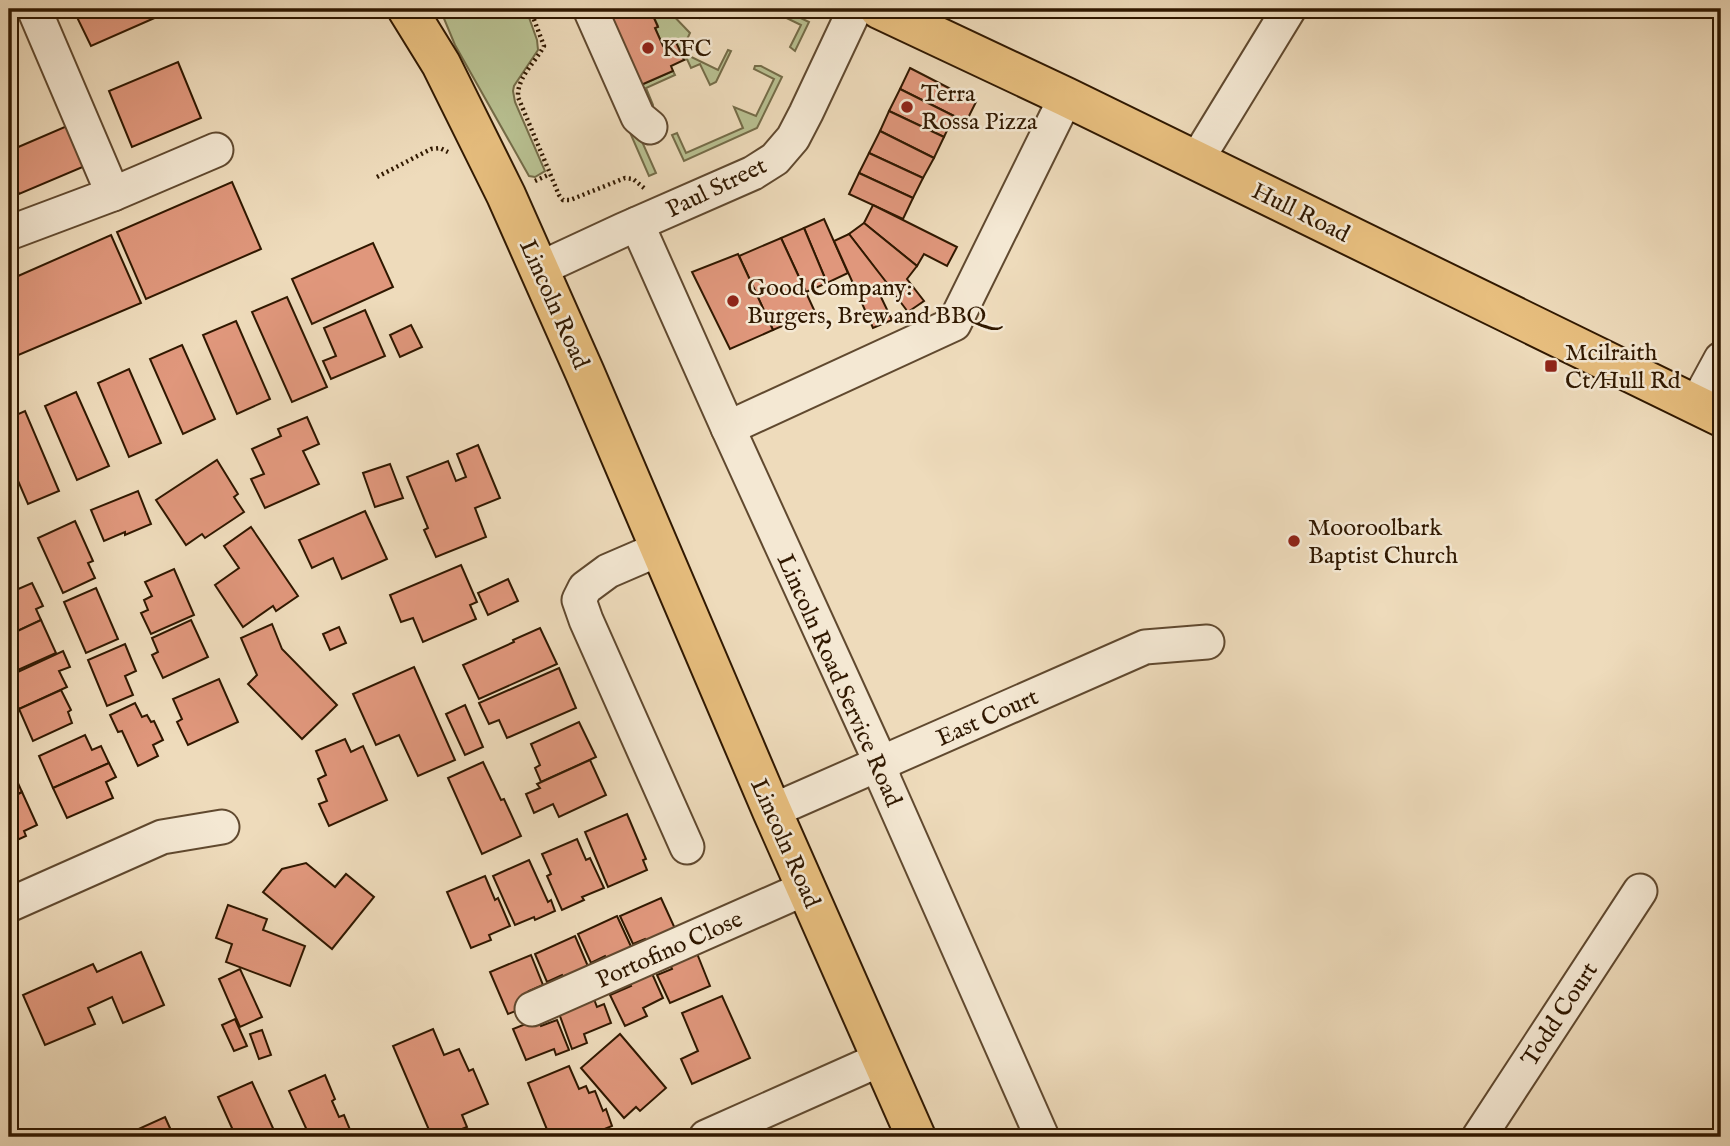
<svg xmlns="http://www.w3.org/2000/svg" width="1730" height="1146" font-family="'IM FELL English',serif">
<rect width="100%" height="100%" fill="#eedbbb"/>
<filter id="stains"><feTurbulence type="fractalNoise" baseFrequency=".00286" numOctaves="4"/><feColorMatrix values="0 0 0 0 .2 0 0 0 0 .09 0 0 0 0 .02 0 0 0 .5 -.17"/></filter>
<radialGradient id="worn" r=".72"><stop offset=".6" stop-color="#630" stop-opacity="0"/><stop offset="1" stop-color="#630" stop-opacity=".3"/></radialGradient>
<g fill="#b8c091" stroke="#746c48" stroke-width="2">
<polygon points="440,9 526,9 537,40 538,50 514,86 513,91 515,102 545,171 535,177 529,176 455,45"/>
<polygon points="576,9 583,9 656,173 649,176"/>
<polygon points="650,9 667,9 690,33 681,52 718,70 728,50 731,51 716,82 710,85 700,64 691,68 687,59 684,60 675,40 663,46 655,28 658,26"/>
<polygon points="768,9 782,9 809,22 795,51 790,47 801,25"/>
<polygon points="755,66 761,66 782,77 757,128 684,161 672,135 677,133 686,153 743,128 734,107 756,116 774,79 754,69"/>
<polygon points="673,71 675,75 646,88 653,105 653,111 641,85"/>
</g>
<g fill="#e0977c" stroke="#301800" stroke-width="2">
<polygon points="73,9 175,9 91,46"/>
<polygon points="600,9 650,9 658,27 655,28 663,46 675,40 684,60 671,66 673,71 641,85"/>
<polygon points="178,62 201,118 132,147 109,91"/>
<polygon points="910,68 976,102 966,122 900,89"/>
<polygon points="900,89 954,116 944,137 889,111"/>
<polygon points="889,111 944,137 934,158 880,131"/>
<polygon points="67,126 85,166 19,194 9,170 9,151"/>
<polygon points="880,131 934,158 923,178 869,153"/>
<polygon points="869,153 923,178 913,198 859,173"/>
<polygon points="859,173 913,198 903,219 849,194"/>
<polygon points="232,182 261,249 146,299 117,232"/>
<polygon points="873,205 957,247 947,266 924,254 917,266 864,223"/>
<polygon points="824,219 848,273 827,283 804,228"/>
<polygon points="864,223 917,266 907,279 924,301 908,312 849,234"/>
<polygon points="804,228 827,283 806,292 781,238"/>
<polygon points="849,234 890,287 880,295 892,320 873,328 834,241"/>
<polygon points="111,235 141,303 9,359 9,280"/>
<polygon points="781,238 815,312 773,330 739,256"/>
<polygon points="373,243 393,287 312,324 292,279"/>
<polygon points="738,254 773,330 730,349 692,272"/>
<polygon points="287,297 327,387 292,402 252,312"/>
<polygon points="365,310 385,356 331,379 323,361 336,356 324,328"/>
<polygon points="236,321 270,399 237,414 203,335"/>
<polygon points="411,325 422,347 400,357 390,335"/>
<polygon points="182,345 215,419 183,434 150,359"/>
<polygon points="129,369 161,443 129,457 98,383"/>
<polygon points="76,392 109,466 77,480 45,406"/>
<polygon points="9,409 12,417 25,411 59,491 28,504 9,460"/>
<polygon points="307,417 319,444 303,451 319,484 265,508 251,479 264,474 252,449 281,436 278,429"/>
<polygon points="478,445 500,498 475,508 486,537 436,557 424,530 428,528 407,477 448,461 456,481 466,477 457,454"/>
<polygon points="217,460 238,494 234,497 244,512 205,538 202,534 186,545 156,500"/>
<polygon points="390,464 403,498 375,507 363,473"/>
<polygon points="138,491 151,524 125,535 125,532 104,541 91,510"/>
<polygon points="365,511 387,559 342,579 333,558 312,568 299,540"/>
<polygon points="75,521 93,561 88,563 95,578 63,593 38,538"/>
<polygon points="251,527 298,596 276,611 273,606 243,627 215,585 239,568 224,546"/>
<polygon points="461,565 477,602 470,605 476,619 423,642 413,618 401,622 390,595"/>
<polygon points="174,569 194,615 151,634 141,613 148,610 144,600 152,596 145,582"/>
<polygon points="508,579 518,601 488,615 478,593"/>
<polygon points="32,583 43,606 36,609 41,620 9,635 9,593"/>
<polygon points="96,588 118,639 86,653 64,602"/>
<polygon points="41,620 56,653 9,674 9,635"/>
<polygon points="191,620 208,657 163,678 152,655 158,652 152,638"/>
<polygon points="272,624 282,649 337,705 302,739 248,684 257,675 241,638"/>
<polygon points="339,627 346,643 330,650 323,634"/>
<polygon points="540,628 557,664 479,699 463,665 514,642 513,640"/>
<polygon points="125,644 136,671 125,676 133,695 107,706 88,660"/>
<polygon points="63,651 70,667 59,671 67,687 19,709 12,695 9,696 9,676"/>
<polygon points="414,667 455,760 418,776 399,735 376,745 353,694"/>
<polygon points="559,668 576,708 507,738 499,720 489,724 479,703"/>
<polygon points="219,679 238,722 188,745 177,722 182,719 173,699"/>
<polygon points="61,690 71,710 68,712 72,723 33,741 19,709"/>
<polygon points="135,703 142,717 147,715 151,722 154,721 163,740 153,745 158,756 138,766 122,731 118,732 110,715"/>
<polygon points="465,705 483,747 465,755 446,714"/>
<polygon points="579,722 596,757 541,782 535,768 540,765 531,744"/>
<polygon points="85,735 92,750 101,746 109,763 53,788 39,756"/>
<polygon points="345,739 351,752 363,746 387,800 329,826 319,804 327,801 318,779 326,775 316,751"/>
<polygon points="590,760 606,795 559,817 553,804 534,813 526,794 540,788 537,784"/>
<polygon points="483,762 501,800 504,799 521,836 482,854 448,778"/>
<polygon points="9,763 22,792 9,799"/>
<polygon points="109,763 116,777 106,782 113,798 67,818 53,788"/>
<polygon points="22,792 37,825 24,831 26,836 15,841 12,836 9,837 9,799"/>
<polygon points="627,814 646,859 643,860 647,870 608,887 585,832"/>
<polygon points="577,839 586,860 590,858 604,888 582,897 584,900 562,910 547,876 551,874 542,854"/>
<polygon points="529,860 548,902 551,900 555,911 535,920 534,917 515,925 493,876"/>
<polygon points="306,863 335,887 346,874 374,897 332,949 263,892 282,869"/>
<polygon points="485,876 495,900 498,898 510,926 489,935 491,940 471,948 447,892"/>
<polygon points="661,898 677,933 649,946 645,939 633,944 620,916"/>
<polygon points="228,905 267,919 263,930 305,946 290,986 226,962 232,944 216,938"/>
<polygon points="617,916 634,953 609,964 605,956 591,963 578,934"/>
<polygon points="575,936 590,971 565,982 562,975 547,982 535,954"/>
<polygon points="696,951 710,986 670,1003 657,975 672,969 668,960"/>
<polygon points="141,952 164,1005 123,1023 112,997 88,1008 95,1024 45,1045 23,995 93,964 97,972"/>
<polygon points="531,955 543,985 529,991 532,998 526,1007 508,1014 490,972"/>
<polygon points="240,969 262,1017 240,1027 219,979"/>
<polygon points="650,969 663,998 643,1008 647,1016 625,1026 610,995 631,986 628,980"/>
<polygon points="592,994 597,1007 604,1004 611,1023 584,1034 587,1043 572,1049 557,1008"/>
<polygon points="722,996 750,1058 692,1084 681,1059 698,1051 682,1013"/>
<polygon points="235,1019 247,1046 234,1051 222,1025"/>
<polygon points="538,1019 541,1026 557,1020 569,1050 556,1055 554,1049 526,1060 513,1029"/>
<polygon points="433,1029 444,1055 459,1049 469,1071 473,1069 488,1104 462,1115 467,1127 442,1137 432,1137 393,1046"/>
<polygon points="262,1030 271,1055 259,1059 250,1034"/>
<polygon points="620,1034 666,1088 640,1111 636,1107 624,1118 581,1068"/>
<polygon points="569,1066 579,1089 586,1086 589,1093 595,1091 603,1111 606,1109 612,1126 585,1137 550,1137 528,1083"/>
<polygon points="325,1075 335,1099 332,1101 339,1117 344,1115 353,1137 310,1137 289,1091"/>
<polygon points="252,1082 277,1137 236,1137 218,1097"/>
<polygon points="165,1117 174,1137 136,1137 134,1131"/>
</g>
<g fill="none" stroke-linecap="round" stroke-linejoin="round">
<g stroke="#60492f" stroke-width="37">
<g id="minor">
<polyline points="590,9 638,117 650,127"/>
<polyline points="1196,161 1289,9"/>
<polyline points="113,194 216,150"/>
<polyline points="637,224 728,428 875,750 885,782 1042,1137"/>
<polyline points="9,233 113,194 34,9"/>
<polyline points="539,269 623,230 753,173 775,159 793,138 806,113 855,9"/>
<polyline points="1696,405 1721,359"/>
<polyline points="728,428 954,324 1066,97"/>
<polyline points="659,549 608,571 585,588 579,600 586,620 687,847"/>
<polyline points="772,811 1145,647 1207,642"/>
<polyline points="9,905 162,837 222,827"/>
<polyline points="532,1009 806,888"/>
<polyline points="706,1137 881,1059"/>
<polyline points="1479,1137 1640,891"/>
</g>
</g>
<g stroke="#301800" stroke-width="42">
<g id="major">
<polyline points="407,9 441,64 506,195 585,373 772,811 916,1137"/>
<polyline points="879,9 1066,97 1721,417"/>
</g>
</g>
<g stroke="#301800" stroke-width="4.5" stroke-dasharray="2 3.5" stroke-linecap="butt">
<path d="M 530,9 L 544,46 C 535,63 517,77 518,97 L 559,195 L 563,200 L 570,200 L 625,178 L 633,179 L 644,188"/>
<polyline points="673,9 686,14 700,17"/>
<polyline points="377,177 431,149 440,148 448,152"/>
<polyline points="535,181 550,174"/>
</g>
<use href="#minor" stroke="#f4e8d3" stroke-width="33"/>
<use href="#major" stroke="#e7be7e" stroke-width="38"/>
</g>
<g fill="#8f2418" stroke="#f4e8d3" stroke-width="2.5">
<circle cx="648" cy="48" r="7"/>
<circle cx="907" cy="107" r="7"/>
<circle cx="733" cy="301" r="7"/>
<rect x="1544" y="359" width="14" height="14" rx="3.5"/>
<circle cx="1294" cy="541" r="7"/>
</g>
<g text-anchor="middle" stroke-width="5" stroke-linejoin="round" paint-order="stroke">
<g font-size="24" fill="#301800" stroke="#f4e8d3" text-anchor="start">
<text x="662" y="56">KFC</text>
<text x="921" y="101">Terra<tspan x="921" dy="28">Rossa Pizza</tspan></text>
<text x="747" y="295">Good Company:<tspan x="747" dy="28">Burgers, Brew and BBQ</tspan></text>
<text x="1565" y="360">Mcilraith<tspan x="1565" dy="28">Ct/Hull Rd</tspan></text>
<text x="1308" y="535">Mooroolbark<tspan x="1308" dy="28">Baptist Church</tspan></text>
</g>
<g font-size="24" fill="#301800" stroke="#f4e8d3">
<text transform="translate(716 187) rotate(-26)" y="8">Paul Street</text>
<text transform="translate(1301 212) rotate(26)" y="8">Hull Road</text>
<text transform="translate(555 304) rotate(66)" y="8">Lincoln Road</text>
<text transform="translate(840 680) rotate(66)" y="8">Lincoln Road Service Road</text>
<text transform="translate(987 717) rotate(-24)" y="8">East Court</text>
<text transform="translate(786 843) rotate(66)" y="8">Lincoln Road</text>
<text transform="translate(669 949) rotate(-24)" y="8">Portofino Close</text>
<text transform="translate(1559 1014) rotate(-57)" y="8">Todd Court</text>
</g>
</g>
<rect width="1730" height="1146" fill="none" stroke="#eedbbb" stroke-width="35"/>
<rect x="10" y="10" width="1709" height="1125" fill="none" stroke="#301800" stroke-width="3.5"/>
<rect x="18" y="18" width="1695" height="1111" fill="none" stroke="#301800" stroke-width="2"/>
<rect width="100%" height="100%" filter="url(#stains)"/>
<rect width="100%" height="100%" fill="url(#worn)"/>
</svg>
